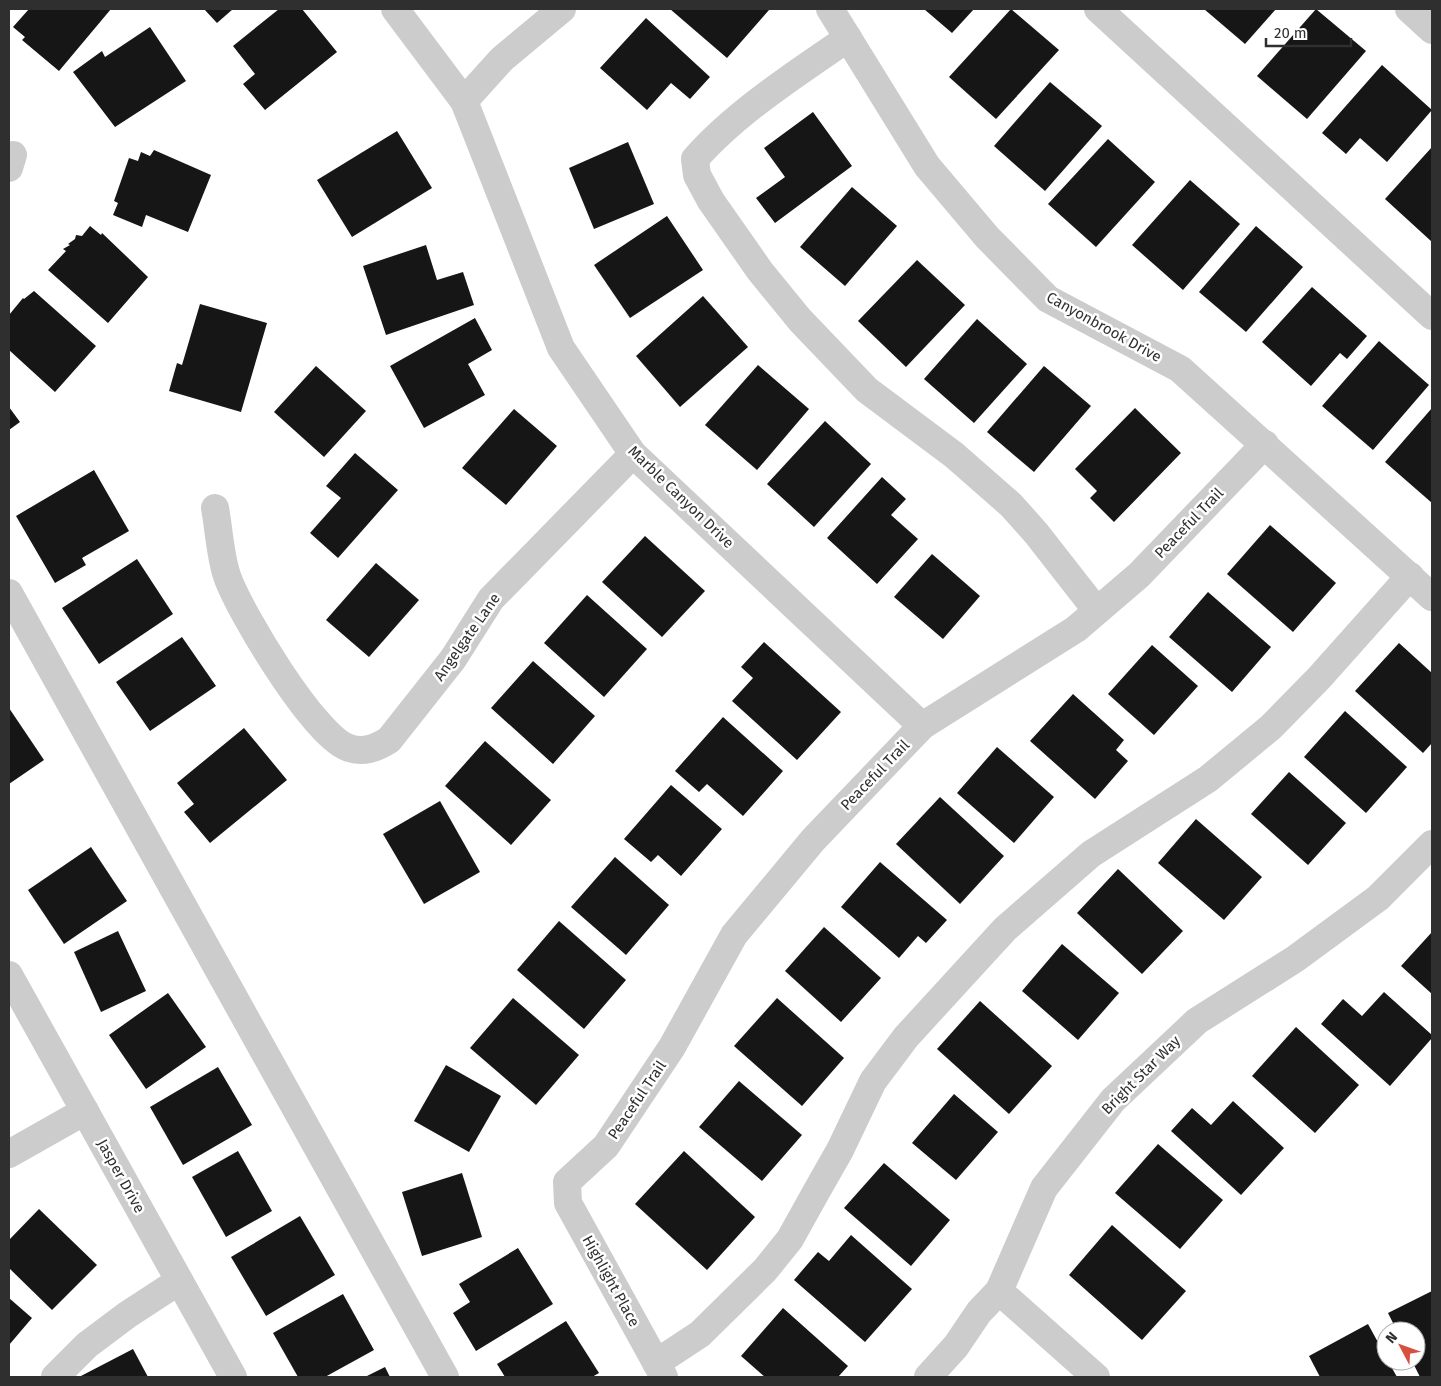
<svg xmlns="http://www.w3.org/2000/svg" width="1441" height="1386" font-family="'Fira Sans',sans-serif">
<rect width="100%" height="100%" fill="#fff"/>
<g fill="#161616">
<polygon points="29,9 111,9 59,71 22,40 25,37 13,27"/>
<polygon points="204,9 233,9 217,23"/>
<polygon points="279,9 302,9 337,52 265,110 243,84 255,74 233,46"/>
<polygon points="670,9 768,9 769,10 727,58"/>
<polygon points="924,9 974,9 952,33"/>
<polygon points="1011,9 1059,50 996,119 949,77"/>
<polygon points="1204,9 1276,9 1245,44"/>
<polygon points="1316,9 1366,51 1307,119 1257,76"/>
<polygon points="646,18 710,77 690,99 671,83 647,110 600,68"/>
<polygon points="150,27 186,81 115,127 73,72 102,51 105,57"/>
<polygon points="1382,65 1432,110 1387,162 1360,138 1346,154 1322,133"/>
<polygon points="1050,82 1102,126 1045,191 994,146"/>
<polygon points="813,112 852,166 775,223 756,198 785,177 764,148"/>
<polygon points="397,131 432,188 352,237 317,180"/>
<polygon points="1108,139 1155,182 1096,247 1048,204"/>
<polygon points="628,142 654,204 594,229 569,168"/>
<polygon points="1432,147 1432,242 1385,199"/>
<polygon points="154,150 211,175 188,232 146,215 142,227 113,215 118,203 114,201 129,158 138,161 141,152 150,156"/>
<polygon points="1190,180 1240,224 1183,290 1132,245"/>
<polygon points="852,187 897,226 845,286 800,247"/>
<polygon points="667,216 703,270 630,318 594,265"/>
<polygon points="90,226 101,235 102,233 148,277 108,323 48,270 66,251 63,249 70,245 68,244 75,239 76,235 82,236"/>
<polygon points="1256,226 1303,267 1246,332 1199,292"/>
<polygon points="426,245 437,280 463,272 474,305 386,335 363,266"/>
<polygon points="917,260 965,305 906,367 858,321"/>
<polygon points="1312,287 1367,336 1347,359 1340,353 1311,386 1262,342"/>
<polygon points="34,291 96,346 55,392 9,350 9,315 23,298 24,299"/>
<polygon points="703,296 748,347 680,407 636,356"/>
<polygon points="200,304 267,323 241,412 169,391 177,363 182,365"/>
<polygon points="475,318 492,350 468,364 485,395 424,428 390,366"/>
<polygon points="977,319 1027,364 974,423 924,379"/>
<polygon points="1379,341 1429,385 1373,450 1322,406"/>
<polygon points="758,365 809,409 757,470 705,425"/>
<polygon points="316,366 366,411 324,457 274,412"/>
<polygon points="1044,366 1091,406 1034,472 987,432"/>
<polygon points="9,407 20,422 9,430"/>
<polygon points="1135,408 1181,453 1114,522 1090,498 1097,491 1075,469"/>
<polygon points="1432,408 1432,503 1385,462"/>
<polygon points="514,409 557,446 506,505 462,468"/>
<polygon points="825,421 871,464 814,527 767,484"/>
<polygon points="355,453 398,490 338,558 310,533 341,498 326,486"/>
<polygon points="94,470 129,531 82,558 86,565 55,583 16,516"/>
<polygon points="882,477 906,499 891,515 918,539 877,584 827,538"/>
<polygon points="1270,525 1336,583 1293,632 1227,574"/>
<polygon points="645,536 705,591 662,637 602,582"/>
<polygon points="932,554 980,596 943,639 894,597"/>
<polygon points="137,559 173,614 99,664 62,608"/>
<polygon points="376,563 419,600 369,657 326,620"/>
<polygon points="1208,592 1271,647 1232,692 1169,637"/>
<polygon points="587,595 647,649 604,697 544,643"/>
<polygon points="182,637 216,686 150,731 116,682"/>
<polygon points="764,642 841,712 797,760 732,701 753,678 741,667"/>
<polygon points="1399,643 1432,673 1432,743 1423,753 1355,691"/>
<polygon points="1152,645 1198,686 1154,735 1108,694"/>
<polygon points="533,661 595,716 553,764 491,708"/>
<polygon points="1073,694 1124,740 1116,750 1128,761 1095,799 1030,741"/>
<polygon points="9,708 44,760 9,784"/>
<polygon points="1345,711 1407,767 1366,813 1304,757"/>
<polygon points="723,717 783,771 743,816 707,784 699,792 675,771"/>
<polygon points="244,728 287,780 210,843 184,812 194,804 177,783"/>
<polygon points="485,741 551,800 511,845 445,786"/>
<polygon points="997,747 1054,797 1014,843 957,793"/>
<polygon points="1289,772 1346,823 1308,865 1251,814"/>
<polygon points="671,785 722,829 681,876 658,855 651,862 624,839"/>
<polygon points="940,797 1004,856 960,904 896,844"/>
<polygon points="440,801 480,872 424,904 383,834"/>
<polygon points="1196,819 1262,877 1224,920 1158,863"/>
<polygon points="91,847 127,901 64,944 28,890"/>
<polygon points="615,857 669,905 626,955 571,907"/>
<polygon points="880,862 947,920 926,943 918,936 899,958 841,907"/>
<polygon points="1118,869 1183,931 1142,974 1077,913"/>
<polygon points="559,921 626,980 584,1029 517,970"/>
<polygon points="824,927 881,978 841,1022 785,971"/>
<polygon points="118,931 146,991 101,1012 74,952"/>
<polygon points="1432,932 1432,994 1401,966"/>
<polygon points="1062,944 1119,993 1078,1040 1022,991"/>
<polygon points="1384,992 1432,1035 1432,1038 1390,1086 1321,1024 1343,999 1362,1016"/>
<polygon points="168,993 206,1047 146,1089 109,1035"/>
<polygon points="513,998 579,1055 536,1105 470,1048"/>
<polygon points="777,998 844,1058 802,1106 734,1046"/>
<polygon points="980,1001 1052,1066 1009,1114 937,1049"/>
<polygon points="1296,1027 1359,1085 1315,1133 1252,1076"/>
<polygon points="446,1065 501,1096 469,1152 414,1121"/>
<polygon points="218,1067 252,1125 183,1165 150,1107"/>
<polygon points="739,1081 802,1135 762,1181 699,1127"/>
<polygon points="954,1094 998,1132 956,1180 912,1143"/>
<polygon points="1233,1101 1284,1148 1241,1195 1171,1131 1192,1108 1211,1125"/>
<polygon points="1158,1144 1223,1200 1180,1249 1115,1193"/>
<polygon points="238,1151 272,1211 226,1237 192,1177"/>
<polygon points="684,1151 755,1217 707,1270 635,1204"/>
<polygon points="884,1163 950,1220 911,1266 844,1208"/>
<polygon points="462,1173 482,1237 422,1256 402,1192"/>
<polygon points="39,1209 97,1265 52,1310 9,1268 9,1240"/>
<polygon points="300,1216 335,1275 266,1316 231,1257"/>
<polygon points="1112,1225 1186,1291 1142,1340 1069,1275"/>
<polygon points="851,1235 912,1289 865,1342 794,1280 818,1252 829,1261"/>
<polygon points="518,1248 553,1304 476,1351 453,1313 470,1302 459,1284"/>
<polygon points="1432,1291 1432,1377 1420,1377 1412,1361 1416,1361 1416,1331 1397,1331 1388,1313"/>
<polygon points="343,1294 374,1350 325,1377 298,1377 273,1333"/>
<polygon points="9,1298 32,1318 9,1345"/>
<polygon points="783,1308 848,1366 838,1377 765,1377 741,1356"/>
<polygon points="566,1321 599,1373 592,1377 505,1377 497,1364"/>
<polygon points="1368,1324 1386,1357 1386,1361 1388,1361 1397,1377 1320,1377 1309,1356"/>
<polygon points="133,1349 148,1377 79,1377"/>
<polygon points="385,1367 390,1377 365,1377"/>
</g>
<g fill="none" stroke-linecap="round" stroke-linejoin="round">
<g stroke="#ccc" stroke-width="28">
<polyline points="395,9 464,101 561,348 633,454 922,726"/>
<polyline points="830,9 927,166 987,237 1048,299 1180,369 1432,597"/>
<polyline points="1098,9 1432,316"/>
<polyline points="1409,9 1432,30"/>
<path d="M 848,38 C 797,73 735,113 695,159 L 697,175 L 711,201 L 760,271 L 800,320 L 867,390 L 954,455 L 1011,505 L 1036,533 L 1097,611"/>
<polyline points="464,101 502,59 562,9"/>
<polyline points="9,168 13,155"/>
<path d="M 215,508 C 219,530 220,555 227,576 C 239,611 315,738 349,748 C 364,753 376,748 389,740 L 453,659 L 491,599 L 633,454"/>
<polyline points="9,593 445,1377"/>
<polyline points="9,975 233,1377"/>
<polyline points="9,1154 85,1111"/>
<polyline points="999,1291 1096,1377"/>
<polyline points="656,1363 700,1334 765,1270 790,1239 815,1194 840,1150 873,1081 906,1037 1005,929 1091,854 1208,779 1271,727 1319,678 1410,576"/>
<polyline points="55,1377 87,1345 127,1315 179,1281"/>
<polyline points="664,1377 568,1203 567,1182 606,1146 672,1047 734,935 813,840 922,726 1076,629 1139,575 1265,444"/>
<polyline points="928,1377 956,1346 979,1312 999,1291 1044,1188 1113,1100 1197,1021 1295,959 1378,898 1432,844"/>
</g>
</g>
<g text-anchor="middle" stroke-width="5" stroke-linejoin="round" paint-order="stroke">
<g font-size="15" fill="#2f2f2f" stroke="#fff">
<text transform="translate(1104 327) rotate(29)" y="5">Canyonbrook Drive</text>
<text transform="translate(681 497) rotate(44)" y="5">Marble Canyon Drive</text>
<text transform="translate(1189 523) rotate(-46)" y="5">Peaceful Trail</text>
<text transform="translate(467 637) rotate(-55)" y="5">Angelgate Lane</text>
<text transform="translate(875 775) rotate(-46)" y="5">Peaceful Trail</text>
<text transform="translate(1141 1075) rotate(-45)" y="5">Bright Star Way</text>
<text transform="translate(637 1100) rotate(-56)" y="5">Peaceful Trail</text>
<text transform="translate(121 1176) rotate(61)" y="5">Jasper Drive</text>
<text transform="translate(611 1281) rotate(61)" y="5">Highlight Place</text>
</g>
</g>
<rect width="1441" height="1386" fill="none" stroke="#2f2f2f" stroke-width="20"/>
<g transform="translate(1401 1346) rotate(311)"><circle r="24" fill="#ffffff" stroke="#acacac"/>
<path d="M0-4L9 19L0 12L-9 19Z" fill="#d75140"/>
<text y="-8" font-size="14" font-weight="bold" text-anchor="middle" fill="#2f2f2f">N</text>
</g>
<path d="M1266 38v8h85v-8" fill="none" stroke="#2f2f2f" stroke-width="2.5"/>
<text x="1274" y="38" font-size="15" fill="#2f2f2f" stroke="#ffffff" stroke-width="4" paint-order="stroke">20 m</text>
</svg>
